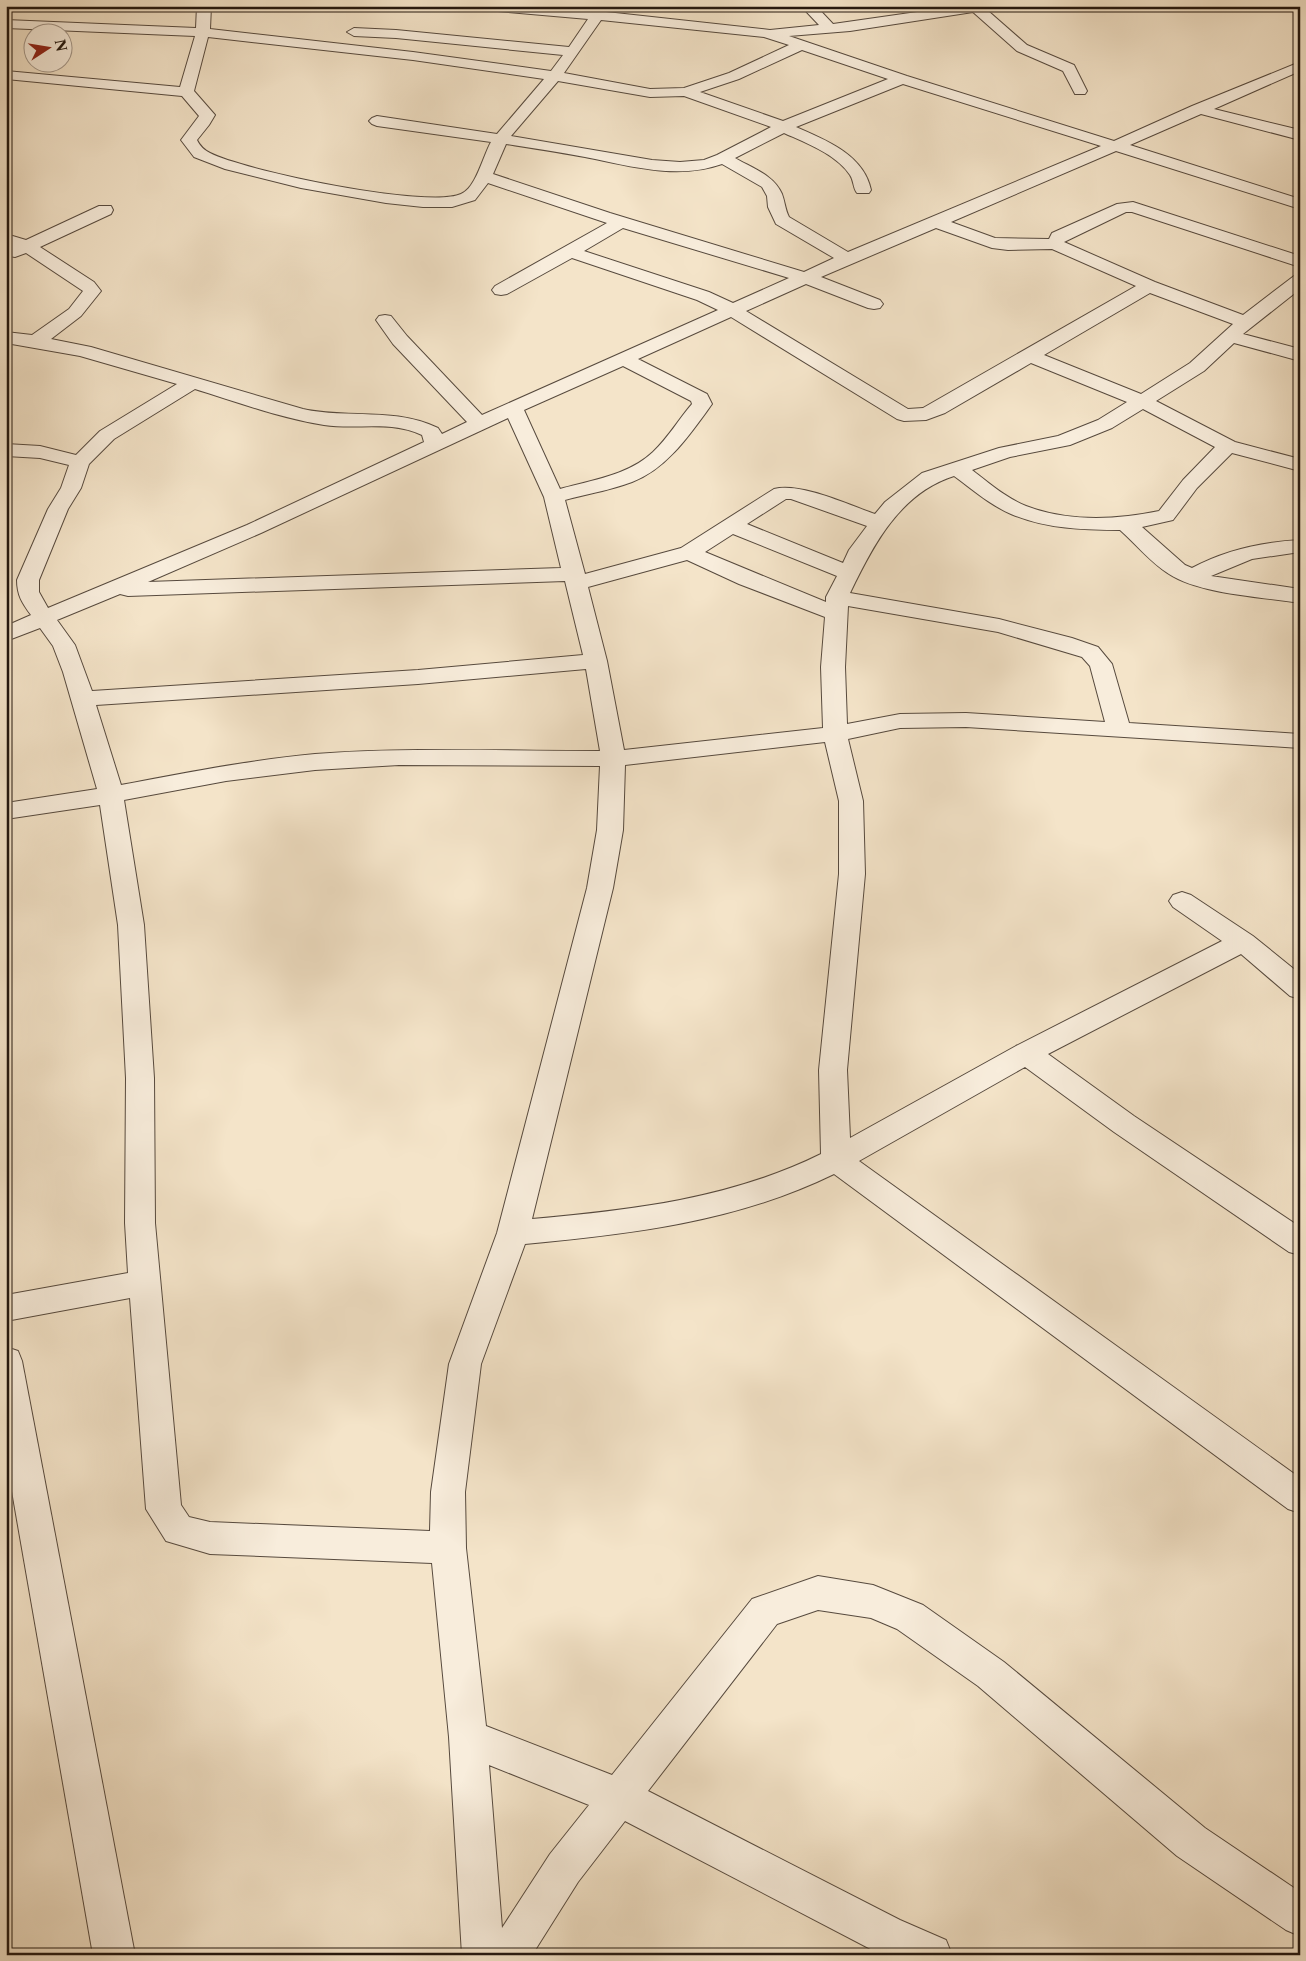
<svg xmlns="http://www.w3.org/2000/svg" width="1306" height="1961" font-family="'Libre Caslon Text',serif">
<rect width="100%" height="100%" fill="#f4e4c9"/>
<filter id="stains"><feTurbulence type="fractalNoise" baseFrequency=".004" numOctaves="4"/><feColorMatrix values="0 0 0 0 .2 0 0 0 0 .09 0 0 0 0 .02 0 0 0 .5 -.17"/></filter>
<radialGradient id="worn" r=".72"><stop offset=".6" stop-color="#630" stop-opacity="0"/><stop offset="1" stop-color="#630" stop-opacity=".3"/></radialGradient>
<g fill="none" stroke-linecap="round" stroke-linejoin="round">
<g stroke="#574a3e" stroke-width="2">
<g id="minor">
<path d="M 197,6 L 211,6 L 210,29 L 413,52 L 551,71 L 563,55 L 396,38 L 354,36 L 347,32 L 354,28 L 396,30 L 569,47 L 588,19 L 486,10 L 479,6 L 536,6 L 597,11 L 770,30 L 819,25 L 801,6 L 816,6 L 833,24 L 959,6 L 995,6 L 987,10 L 1027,45 L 1074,65 L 1087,91 L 1085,94 L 1075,94 L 1063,71 L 1017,51 L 973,12 L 850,31 L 789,36 L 907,76 L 1114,141 L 1192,106 L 1300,62 L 1300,71 L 1214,109 L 1300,130 L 1300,140 L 1201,114 L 1130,145 L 1300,199 L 1300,209 L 1116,151 L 951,222 L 995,238 L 1049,239 L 1052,233 L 1117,204 L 1133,202 L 1300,256 L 1300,267 L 1132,212 L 1126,212 L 1064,242 L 1155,282 L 1243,315 L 1294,276 L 1300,275 L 1300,289 L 1243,334 L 1300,349 L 1300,361 L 1234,343 L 1204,371 L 1156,401 L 1235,442 L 1300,459 L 1300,471 L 1232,453 L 1197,488 L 1173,520 L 1142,527 L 1185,565 L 1192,568 C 1225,550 1262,542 1300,540 L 1300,552 L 1252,559 L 1211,576 L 1300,589 L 1300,603 C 1263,597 1199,594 1169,574 C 1151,563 1136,544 1120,530 C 1084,530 1046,529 1011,514 C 990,505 972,489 954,476 C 900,493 873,545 850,593 L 999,619 L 1072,638 L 1098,647 L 1112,664 L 1129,723 L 1300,734 L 1300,748 L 966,727 L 900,728 L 848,739 L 863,801 L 865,874 L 847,1070 L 850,1138 L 1016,1046 L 1222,941 L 1173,907 L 1169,901 L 1173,895 L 1182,892 L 1191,895 L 1253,936 L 1300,974 L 1300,999 L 1290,996 L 1241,954 L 1048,1054 L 1134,1116 L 1300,1227 L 1300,1255 L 1289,1252 L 1114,1132 L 1025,1067 L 859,1161 L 1300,1478 L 1300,1513 L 1288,1509 L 834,1174 C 736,1222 631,1234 525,1244 L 481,1364 L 465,1492 L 466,1548 L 486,1726 L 612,1775 L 752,1599 L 818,1576 L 873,1585 L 923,1605 L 1004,1662 L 1205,1828 L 1300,1892 L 1300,1936 L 1286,1930 L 1177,1856 L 978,1686 L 897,1629 L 871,1618 L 818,1610 L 777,1624 L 648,1791 L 900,1920 L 946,1940 L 952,1955 L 882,1955 L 625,1821 L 578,1882 L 532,1955 L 462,1955 L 449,1737 L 432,1563 L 210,1554 L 166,1541 L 146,1509 L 130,1298 L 6,1321 L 6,1295 L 128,1273 L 125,1223 L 126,1078 L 118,925 L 100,805 L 6,819 L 6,803 L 97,789 L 63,672 L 53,646 L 40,628 L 6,641 L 6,626 L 31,615 C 22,603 17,595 17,580 L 48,509 L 61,488 L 69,465 L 40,458 L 6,456 L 6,444 L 40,446 L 76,455 L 100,431 L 177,384 L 80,356 L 6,343 L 6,332 L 32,335 L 69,309 L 83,291 L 26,253 L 15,257 L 9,256 L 6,252 L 12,247 L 6,245 L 6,234 L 26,240 L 99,206 L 111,206 L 113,210 L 111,214 L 40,247 L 94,282 L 101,291 L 81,316 L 51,339 L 91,347 L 303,409 C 348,419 395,407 438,428 L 442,434 L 467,422 L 393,344 L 376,320 L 379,316 L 385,315 L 391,316 L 407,336 L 482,415 L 718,310 L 697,300 L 572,258 L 507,294 L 501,295 L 495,294 L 492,290 L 495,286 L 607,223 L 488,183 L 475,200 L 452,207 L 423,207 L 386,203 L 301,188 L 225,169 L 194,157 L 181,140 L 199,116 L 182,96 L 6,79 L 6,71 L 180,87 L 195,36 L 6,28 L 6,20 L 196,28 ZM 601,20 L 764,37 L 789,45 L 729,73 L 684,88 L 650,89 L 564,73 ZM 208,37 L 413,60 L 544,79 L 497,134 L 377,116 L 372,118 L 369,121 L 372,124 L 377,126 L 491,142 C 483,156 476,188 461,194 C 428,209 245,171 210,153 C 204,150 200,146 197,140 L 209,125 L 215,115 L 194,91 ZM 802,50 L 888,79 L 783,121 L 700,92 L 739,79 ZM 558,81 L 650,97 L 684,96 L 771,127 L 717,155 L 704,160 L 680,162 L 652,160 L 511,136 ZM 903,84 L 1101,146 L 848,252 L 789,217 C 785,209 785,202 782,194 C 774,175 752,168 735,158 L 784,133 C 806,143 836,154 850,175 C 854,181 853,188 857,193 L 869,193 L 871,190 C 864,155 826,140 796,127 ZM 506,144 C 532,148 559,152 585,157 C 630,166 677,180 722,164 L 762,187 L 767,196 L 768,207 L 776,224 L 834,258 L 804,272 L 610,213 L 493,174 ZM 623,228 L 789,278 L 733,303 L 709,292 L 584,251 ZM 936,228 L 992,248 L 1008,250 L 1052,249 L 1136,286 L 923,408 L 908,409 L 746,311 L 806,284 L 868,308 L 874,309 L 880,308 L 883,304 L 880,300 L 821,277 ZM 1150,293 L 1233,324 L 1190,363 L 1141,394 L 1044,355 ZM 731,317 L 897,419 L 904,421 L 926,420 L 945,413 L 1031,363 L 1127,402 L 1098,420 L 1058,436 L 999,448 L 922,473 L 885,502 L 875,514 C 849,505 800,482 774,489 L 681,548 L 585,574 L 565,500 C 587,494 611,490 632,482 C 667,469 691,433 712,404 L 707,394 L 638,359 ZM 623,366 L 691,401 L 692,404 C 679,419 668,438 653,452 C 629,475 592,480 560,489 L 524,410 ZM 195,389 C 237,402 280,418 324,425 C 358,430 390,420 422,435 L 424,442 L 247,525 L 48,608 L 39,592 L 39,580 L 68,509 L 81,488 L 89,464 L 114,439 ZM 1143,409 L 1215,447 L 1183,480 L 1159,511 C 1116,520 1068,522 1026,506 C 1006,498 989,483 972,470 L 1010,457 L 1070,445 L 1112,428 ZM 508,418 L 544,497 L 561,568 L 148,582 L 261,533 ZM 786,499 L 791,499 L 867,526 L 849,550 L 843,563 L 747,524 ZM 733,534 L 837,576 L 826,597 L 826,602 L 705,552 ZM 687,560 L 739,584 L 825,617 L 821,667 L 823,728 L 624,750 L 607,661 L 588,587 ZM 565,581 L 583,655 L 418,670 L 92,691 L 75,645 L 57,620 L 120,594 L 128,596 ZM 848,606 L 998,632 L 1082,657 L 1090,666 L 1105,722 L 966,713 L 900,714 L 847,724 L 845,667 ZM 586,669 L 600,751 C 505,751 410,747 315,754 C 250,760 185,773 121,785 L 96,705 L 418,684 ZM 825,742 L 839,801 L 839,874 L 819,1070 L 821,1154 C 730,1199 632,1210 532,1219 L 613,888 L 623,830 L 625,765 ZM 399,765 L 600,766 L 597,830 L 587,888 L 497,1233 L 449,1364 L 431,1492 L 430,1531 L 210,1522 L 189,1517 L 181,1505 L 155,1223 L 154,1078 L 144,925 L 124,800 L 226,781 L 315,770 ZM 489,1765 L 589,1805 L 550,1854 L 502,1928 Z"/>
<polygon points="6,1347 18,1351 22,1361 135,1955 93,1955 6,1457"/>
</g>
</g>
<use href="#minor" fill="#f8eddc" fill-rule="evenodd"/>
</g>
<rect width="1306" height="1961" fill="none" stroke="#f4e4c9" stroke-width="25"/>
<rect x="8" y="8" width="1291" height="1946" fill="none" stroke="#23170f" stroke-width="2.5"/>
<rect x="12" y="12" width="1281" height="1936" fill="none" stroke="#23170f"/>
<g transform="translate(48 48) rotate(78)"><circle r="24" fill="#f8eddc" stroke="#a3978a"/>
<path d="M0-4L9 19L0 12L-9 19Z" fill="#8f2418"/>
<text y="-8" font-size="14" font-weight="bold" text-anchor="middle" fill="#23170f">N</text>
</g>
<rect width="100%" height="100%" filter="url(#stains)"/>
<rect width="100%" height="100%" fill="url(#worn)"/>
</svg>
